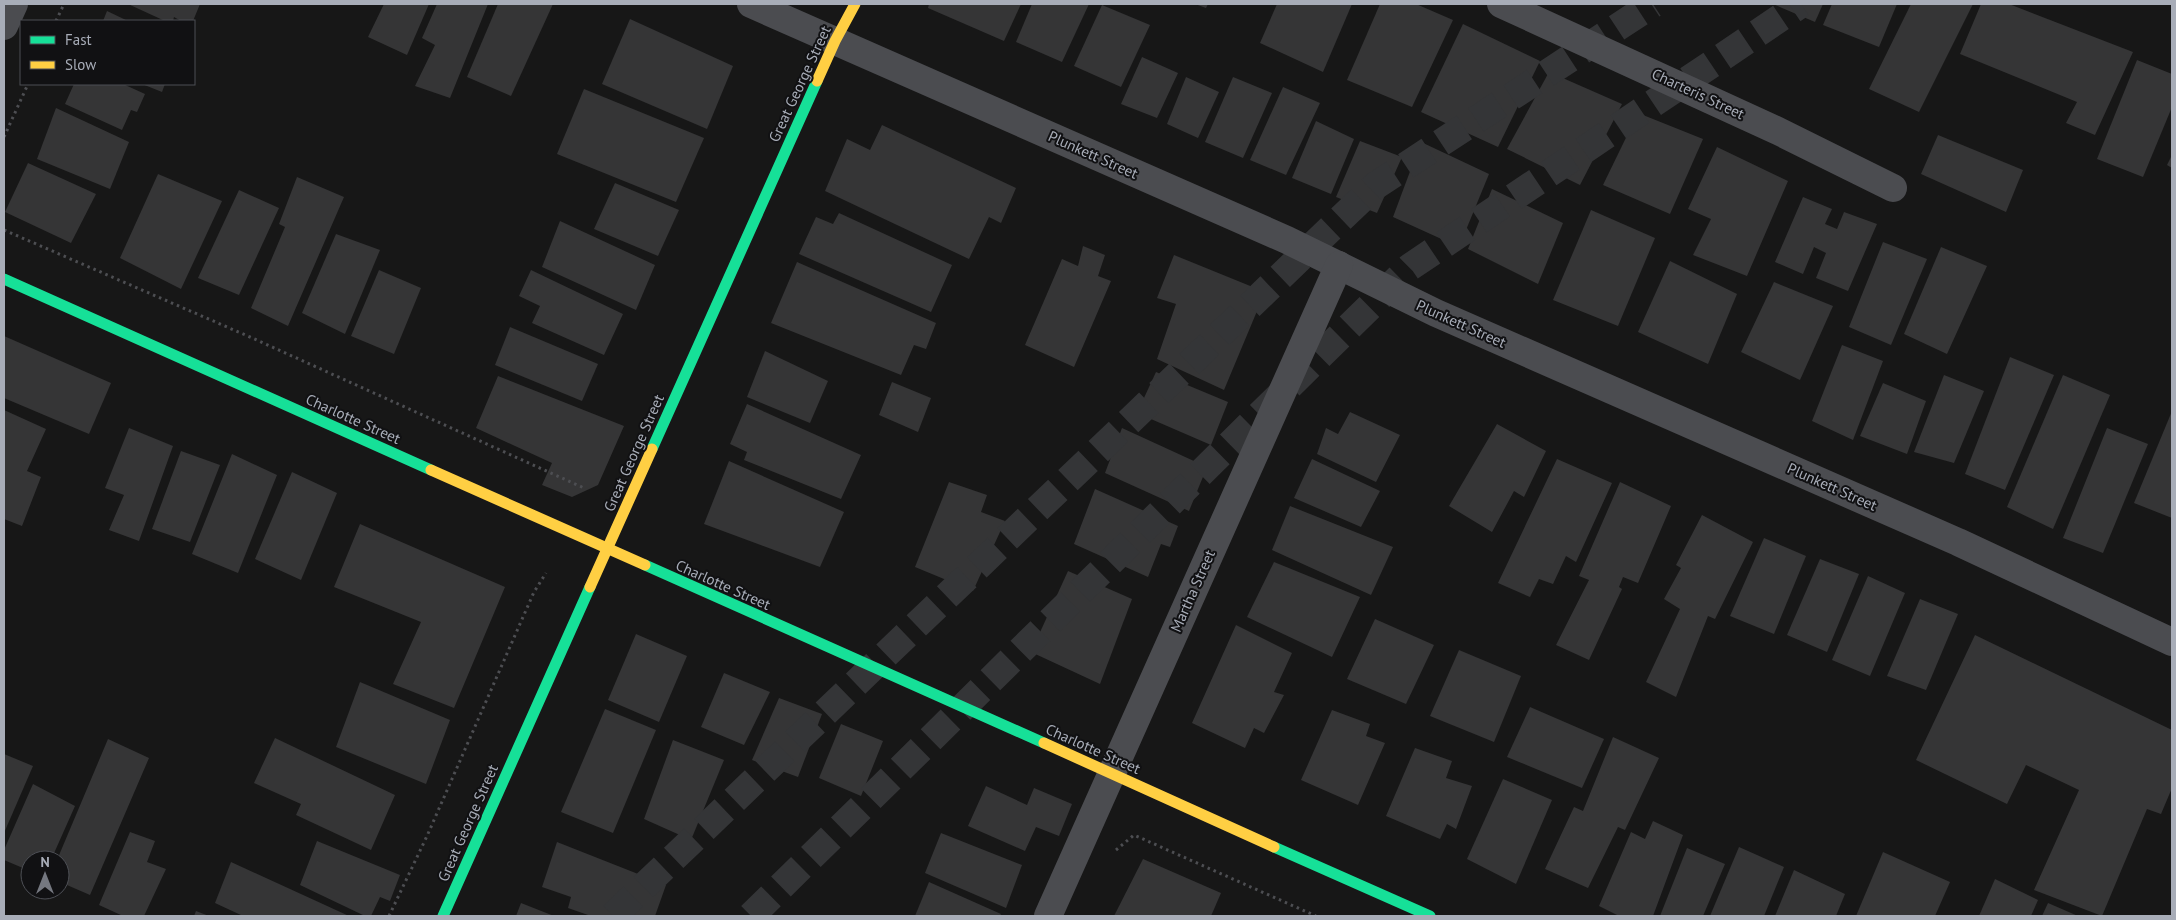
<svg xmlns="http://www.w3.org/2000/svg" width="2176" height="920" font-family="'PT Sans',sans-serif">
<rect width="100%" height="100%" fill="#171717"/>
<g fill="#353536">
<polygon points="128,4 200,4 193,21 181,21 174,17 173,21 165,21"/>
<polygon points="384,4 429,4 407,55 368,37"/>
<polygon points="437,4 488,4 450,98 415,86 435,45 422,38"/>
<polygon points="498,4 553,4 511,96 467,77"/>
<polygon points="929,4 1021,4 1004,41 928,8"/>
<polygon points="1032,4 1089,4 1062,62 1016,42"/>
<polygon points="1195,4 1208,4 1206,8"/>
<polygon points="1277,4 1352,4 1323,72 1260,43"/>
<polygon points="1380,4 1416,4 1453,20 1412,107 1347,80"/>
<polygon points="1773,4 1823,4 1815,22"/>
<polygon points="1832,4 1897,4 1879,47 1823,25"/>
<polygon points="1911,4 1973,4 1919,112 1869,89"/>
<polygon points="1981,4 2009,4 2133,52 2095,135 2066,123 2077,102 1960,54"/>
<polygon points="1102,5 1150,25 1121,87 1074,66"/>
<polygon points="107,11 128,21 103,21"/>
<polygon points="630,19 733,66 707,129 602,84"/>
<polygon points="1463,24 1540,61 1498,147 1421,112"/>
<polygon points="1142,57 1178,73 1157,118 1121,104"/>
<polygon points="2137,60 2172,74 2172,107 2143,177 2097,159"/>
<polygon points="1549,72 1622,104 1580,185 1507,149"/>
<polygon points="1186,77 1219,92 1198,138 1167,124"/>
<polygon points="1233,77 1272,93 1243,158 1205,142"/>
<polygon points="74,84 123,84 145,94 137,112 131,110 122,130 65,104"/>
<polygon points="142,84 165,84 162,92"/>
<polygon points="1283,87 1320,103 1286,175 1250,160"/>
<polygon points="584,89 704,138 676,202 557,154"/>
<polygon points="56,108 129,142 110,189 37,159"/>
<polygon points="1638,113 1703,139 1670,214 1603,185"/>
<polygon points="1316,121 1354,139 1331,194 1292,178"/>
<polygon points="882,125 1016,188 1001,223 989,217 969,259 825,191 847,139 870,150"/>
<polygon points="1938,135 2023,170 2006,212 1921,174"/>
<polygon points="1360,141 1402,157 1377,213 1336,197"/>
<polygon points="1421,142 1489,174 1459,247 1393,217"/>
<polygon points="1717,147 1788,181 1747,276 1693,255 1711,219 1688,209"/>
<polygon points="2172,155 2172,168 2167,165"/>
<polygon points="28,163 96,194 71,243 5,212"/>
<polygon points="158,174 222,201 181,289 120,258"/>
<polygon points="297,177 344,197 288,326 251,308 285,227 279,224"/>
<polygon points="615,183 679,210 658,256 594,229"/>
<polygon points="1492,189 1563,223 1538,284 1468,249"/>
<polygon points="239,190 279,208 239,295 198,278"/>
<polygon points="1803,197 1832,209 1825,224 1837,229 1844,212 1877,224 1848,291 1816,278 1826,253 1814,247 1803,274 1775,262"/>
<polygon points="1591,210 1655,238 1618,326 1553,300"/>
<polygon points="839,213 952,265 931,312 799,254 816,217 833,224"/>
<polygon points="560,221 655,265 636,310 542,267"/>
<polygon points="336,234 380,250 345,334 302,313"/>
<polygon points="1883,242 1927,259 1891,345 1849,327"/>
<polygon points="1083,246 1105,255 1098,276 1111,281 1074,367 1025,345 1062,259 1078,266"/>
<polygon points="1941,247 1987,266 1947,354 1904,334"/>
<polygon points="1174,255 1265,292 1224,390 1157,359 1176,304 1157,298"/>
<polygon points="1670,261 1737,294 1708,364 1638,332"/>
<polygon points="797,262 936,323 926,349 914,345 901,375 771,323"/>
<polygon points="379,270 421,288 394,354 351,336"/>
<polygon points="531,270 623,314 604,355 532,323 540,306 519,296"/>
<polygon points="1774,282 1833,306 1800,380 1741,352"/>
<polygon points="510,327 598,364 582,401 495,365"/>
<polygon points="4,336 111,383 89,434 4,398"/>
<polygon points="1842,345 1883,361 1853,440 1812,421"/>
<polygon points="765,351 828,381 810,423 747,397"/>
<polygon points="2010,357 2054,375 2005,490 1965,474"/>
<polygon points="1156,372 1228,402 1211,445 1137,413"/>
<polygon points="1944,375 1984,391 1954,463 1914,452"/>
<polygon points="2063,375 2110,395 2053,529 2007,507"/>
<polygon points="498,376 624,426 598,485 572,497 542,485 552,463 476,428"/>
<polygon points="892,382 931,398 918,432 879,415"/>
<polygon points="1883,383 1926,401 1907,454 1860,436"/>
<polygon points="747,404 861,455 841,499 744,460 747,452 730,444"/>
<polygon points="4,410 46,429 27,471 41,477 22,526 4,519"/>
<polygon points="2172,411 2172,518 2134,503"/>
<polygon points="1350,412 1400,435 1376,482 1317,454 1326,428 1338,434"/>
<polygon points="1497,424 1546,451 1524,497 1514,491 1492,532 1449,506"/>
<polygon points="129,428 173,446 139,541 109,530 124,495 105,488"/>
<polygon points="1122,428 1207,467 1189,511 1105,473"/>
<polygon points="2107,428 2148,444 2103,553 2063,538"/>
<polygon points="181,451 220,465 190,542 152,529"/>
<polygon points="232,454 277,475 238,573 192,554"/>
<polygon points="1312,459 1380,491 1361,527 1294,498"/>
<polygon points="1557,459 1612,483 1576,562 1566,556 1553,584 1539,579 1530,597 1498,583"/>
<polygon points="729,461 844,512 820,567 704,524"/>
<polygon points="292,472 337,493 301,580 255,559"/>
<polygon points="949,482 987,495 981,512 1005,521 973,591 915,567"/>
<polygon points="1620,482 1671,506 1638,583 1623,577 1619,587 1622,589 1589,660 1556,645 1589,580 1579,576"/>
<polygon points="1095,489 1178,526 1170,547 1161,544 1148,577 1074,544"/>
<polygon points="1290,506 1393,547 1371,595 1272,550"/>
<polygon points="1702,515 1753,542 1715,619 1708,616 1676,697 1646,682 1680,609 1664,599 1681,568 1676,565"/>
<polygon points="360,524 505,587 454,708 393,684 421,622 334,587"/>
<polygon points="1764,538 1806,556 1774,634 1730,616"/>
<polygon points="1820,559 1859,574 1827,652 1787,635"/>
<polygon points="1274,562 1360,597 1332,657 1247,617"/>
<polygon points="1068,571 1132,599 1100,684 1031,652"/>
<polygon points="1868,576 1905,593 1870,676 1832,660"/>
<polygon points="1920,599 1958,614 1926,690 1887,676"/>
<polygon points="1375,619 1434,645 1406,704 1347,679"/>
<polygon points="1236,625 1292,653 1274,692 1284,695 1264,733 1254,728 1245,748 1192,723"/>
<polygon points="636,634 687,656 659,722 608,700"/>
<polygon points="1975,635 2172,730 2172,788 2161,814 2147,809 2102,916 2034,890 2079,790 2026,765 2007,804 1916,760"/>
<polygon points="1459,650 1521,676 1494,742 1430,716"/>
<polygon points="724,673 770,692 744,745 701,727"/>
<polygon points="360,682 450,720 426,784 336,747"/>
<polygon points="779,698 822,714 798,777 752,760"/>
<polygon points="1530,707 1604,739 1582,788 1507,757"/>
<polygon points="605,709 656,730 613,833 561,812"/>
<polygon points="1332,710 1370,724 1366,736 1385,743 1358,805 1301,780"/>
<polygon points="841,724 883,741 861,796 819,778"/>
<polygon points="1613,737 1659,758 1625,830 1618,827 1588,888 1545,869 1574,807 1583,811"/>
<polygon points="275,738 395,795 371,850 296,815 301,804 254,783"/>
<polygon points="108,739 149,758 90,895 60,882 60,860 57,860"/>
<polygon points="673,740 724,760 691,840 644,819"/>
<polygon points="1415,748 1452,761 1446,778 1472,786 1456,829 1447,824 1440,839 1386,816"/>
<polygon points="4,754 33,766 4,833"/>
<polygon points="1503,779 1552,800 1516,884 1467,859"/>
<polygon points="33,784 75,806 51,860 30,860 30,871 4,860 4,850"/>
<polygon points="986,786 1027,805 1034,788 1072,804 1059,836 1036,827 1025,851 968,826"/>
<polygon points="1653,821 1683,835 1653,916 1619,916 1599,906 1631,832 1645,839"/>
<polygon points="130,832 155,841 147,862 166,869 144,916 123,916 99,905"/>
<polygon points="941,833 1022,865 1006,908 925,873"/>
<polygon points="317,841 400,875 390,901 380,897 371,916 365,916 300,885"/>
<polygon points="557,842 666,885 655,916 591,916 568,908 571,897 542,887"/>
<polygon points="1739,847 1784,867 1764,916 1710,916"/>
<polygon points="1687,848 1725,864 1703,916 1660,916"/>
<polygon points="1883,852 1950,882 1935,916 1856,916"/>
<polygon points="1143,859 1221,893 1211,916 1114,916"/>
<polygon points="231,862 349,916 243,916 215,903"/>
<polygon points="1794,870 1845,894 1836,916 1775,916"/>
<polygon points="1995,879 2038,900 2031,916 1979,916"/>
<polygon points="929,882 1001,914 1000,916 915,916"/>
<polygon points="521,903 554,916 516,916"/>
<polygon points="2048,903 2078,916 2042,916"/>
<polygon points="196,911 209,916 194,916"/>
</g>
<g fill="none" stroke-linecap="round" stroke-linejoin="round">
<g stroke="#343537" stroke-width="28" stroke-dasharray="28 14" stroke-linecap="butt">
<polyline points="613,916 1375,186 1653,4"/>
<polyline points="751,916 1410,267 1801,4"/>
</g>
<g stroke="#4d4e52" stroke-width="3" stroke-dasharray="2.5 4" stroke-linecap="butt">
<polyline points="56,21 64,4"/>
<polyline points="4,137 28,84"/>
<polyline points="4,230 250,337 584,488"/>
<polyline points="1116,850 1134,835 1316,916"/>
<polyline points="389,916 427,836 534,592 546,573"/>
</g>
<g stroke="#4b4c50" stroke-width="28">
<polyline points="751,4 1287,240 1436,313 1958,542 2172,642"/>
<polyline points="1501,4 1778,131 1893,188"/>
<polyline points="4,26 14,4"/>
<polyline points="1048,916 1339,265"/>
</g>
<g stroke="#16e098" stroke-width="11">
<polyline points="4,279 431,470"/>
<polyline points="652,449 817,81"/>
<polyline points="645,565 1044,743"/>
<polyline points="1274,847 1430,916"/>
<polyline points="443,916 590,587"/>
</g>
<g stroke="#ffcf43" stroke-width="11">
<polyline points="817,81 835,41 855,4"/>
<polyline points="431,470 645,565"/>
<polyline points="590,587 652,449"/>
<polyline points="1044,743 1274,847"/>
</g>
</g>
<g text-anchor="middle" stroke-width="4" stroke-linejoin="round" paint-order="stroke">
<g font-size="15" fill="#a8adb8" stroke="#111113">
<text transform="translate(800 84) rotate(-65)" y="5">Great George Street</text>
<text transform="translate(1698 94) rotate(25)" y="5">Charteris Street</text>
<text transform="translate(1093 155) rotate(24)" y="5">Plunkett Street</text>
<text transform="translate(1461 324) rotate(24)" y="5">Plunkett Street</text>
<text transform="translate(353 419) rotate(24)" y="5">Charlotte Street</text>
<text transform="translate(634 453) rotate(-66)" y="5">Great George Street</text>
<text transform="translate(1832 487) rotate(24)" y="5">Plunkett Street</text>
<text transform="translate(723 585) rotate(24)" y="5">Charlotte Street</text>
<text transform="translate(1193 591) rotate(-66)" y="5">Martha Street</text>
<text transform="translate(1093 749) rotate(24)" y="5">Charlotte Street</text>
<text transform="translate(468 823) rotate(-66)" y="5">Great George Street</text>
</g>
</g>
<rect width="2176" height="920" fill="none" stroke="#a8adb8" stroke-width="10"/>
<rect x="20" y="20" width="175" height="65" fill="#111113" stroke="#4d4f55"/>
<rect x="30" y="36" width="25" height="8" fill="#16e098" stroke="#4d4f55"/>
<text x="65" y="45" font-size="15" fill="#a8adb8">Fast</text>
<rect x="30" y="61" width="25" height="8" fill="#ffcf43" stroke="#4d4f55"/>
<text x="65" y="70" font-size="15" fill="#a8adb8">Slow</text>
<g transform="translate(45 875)"><circle r="24" fill="#111113" stroke="#4d4f55"/>
<path d="M0-4L9 19L0 12L-9 19Z" fill="#757880"/>
<text y="-8" font-size="14" font-weight="bold" text-anchor="middle" fill="#a8adb8">N</text>
</g>
</svg>
